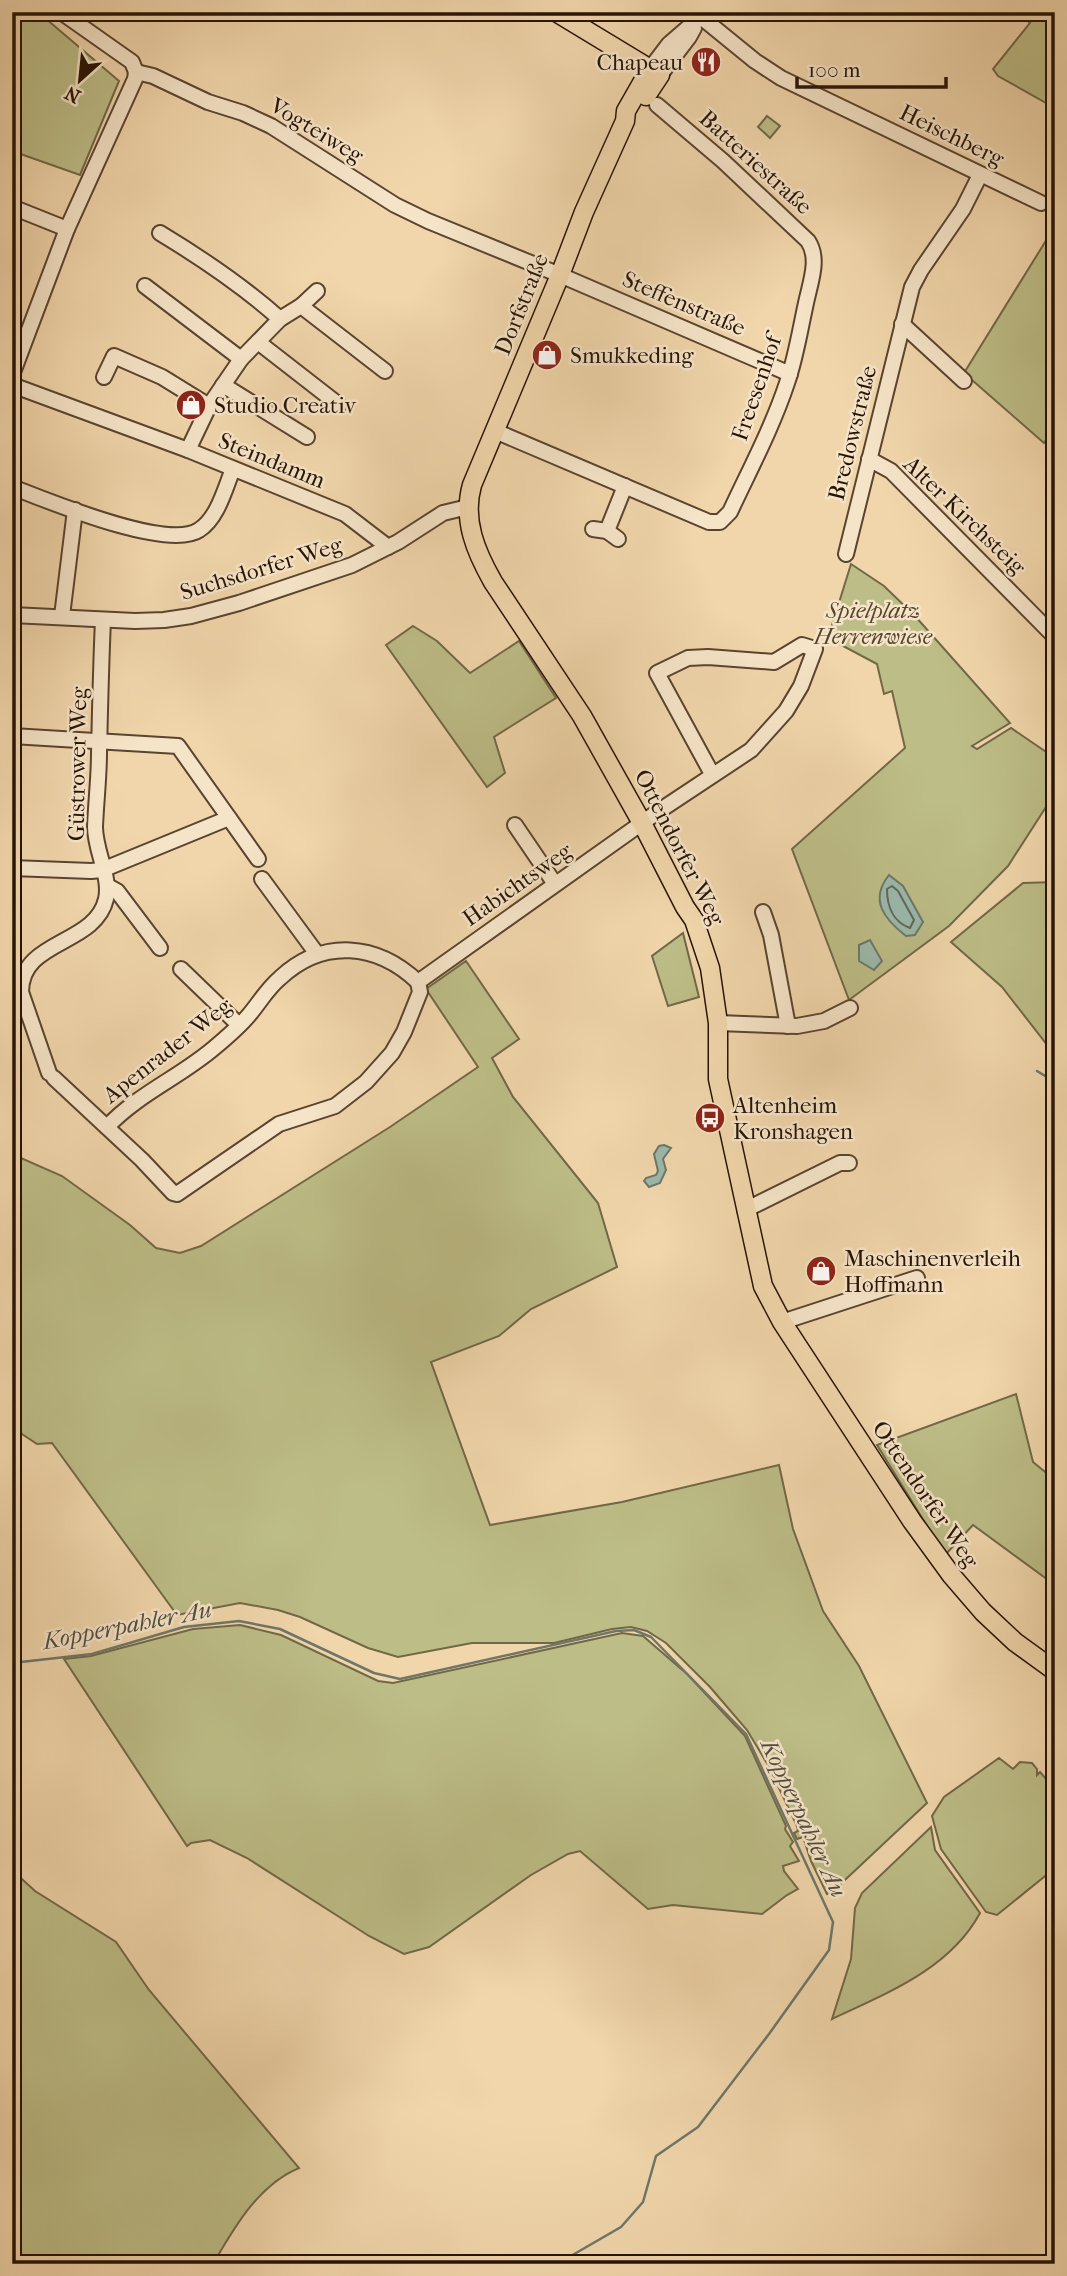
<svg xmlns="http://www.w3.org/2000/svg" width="1067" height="2276" font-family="'IM FELL French Canon',serif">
<rect width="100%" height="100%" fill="#f1d6ab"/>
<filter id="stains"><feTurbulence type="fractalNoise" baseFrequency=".00286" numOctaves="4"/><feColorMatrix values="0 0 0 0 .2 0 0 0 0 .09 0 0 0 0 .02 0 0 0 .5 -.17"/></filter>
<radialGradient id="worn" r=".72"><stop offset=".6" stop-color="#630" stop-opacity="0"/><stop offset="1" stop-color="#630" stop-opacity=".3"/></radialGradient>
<g fill="#bdbd87" stroke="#726846" stroke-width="2">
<polygon points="12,12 38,12 119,81 80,175 12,151"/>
<polygon points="1017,12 1055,12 1055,108 998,76 993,69 1030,23"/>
<polygon points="767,116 780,126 770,138 758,127"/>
<polygon points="1055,226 1055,427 1044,443 964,373"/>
<polygon points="851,564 884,586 915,616 1010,723 972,746 977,749 1011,728 1055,758 1055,793 1008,866 949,926 849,1000 792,849 905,748 892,691 884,694 877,664 828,638"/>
<polygon points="413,626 437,641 470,673 519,641 556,698 494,737 505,773 487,787 386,645"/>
<polygon points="1055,882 1055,1055 1002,987 951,942 1023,883"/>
<polygon points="683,933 699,997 668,1006 652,956"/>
<polygon points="466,961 519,1039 492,1058 513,1097 598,1203 617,1267 531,1309 499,1336 431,1362 490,1525 622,1502 779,1465 793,1529 823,1611 859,1666 927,1803 831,1893 827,1894 811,1861 803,1837 797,1839 794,1833 798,1831 797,1826 768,1765 747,1730 710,1687 666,1643 647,1631 631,1627 612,1629 554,1643 472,1643 398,1657 368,1648 300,1617 278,1610 240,1603 177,1615 52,1443 37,1444 22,1434 12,1421 12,1154 62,1176 130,1225 156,1248 180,1253 201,1246 390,1127 478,1067 426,989"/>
<polygon points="1016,1394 1033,1462 1055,1480 1055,1585 973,1525 945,1555 877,1445"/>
<polygon points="240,1625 281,1635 378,1681 393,1683 622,1633 643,1636 687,1674 745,1736 786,1826 785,1829 793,1842 790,1846 799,1861 783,1866 784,1871 798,1889 787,1895 762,1914 673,1905 648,1909 580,1851 568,1854 531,1875 429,1947 404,1954 369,1936 247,1858 210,1840 191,1843 187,1846 64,1659 91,1656 193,1629"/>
<polygon points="999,1758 1013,1769 1020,1762 1032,1763 1037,1769 1037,1775 1040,1772 1055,1789 1055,1868 997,1915 986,1912 941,1849 932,1816 944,1797"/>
<path d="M 931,1827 L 935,1850 L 980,1913 C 950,1969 887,1993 832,2019 L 851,1959 L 855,1908 L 862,1893 Z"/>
<path d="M 12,1870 L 35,1891 L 116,1942 L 149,1990 L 299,2168 C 258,2185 234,2228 213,2264 L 12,2264 Z"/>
</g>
<g fill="#9bb9ac" stroke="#6d776a" stroke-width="2">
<path d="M 889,875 L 903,886 L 923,922 L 915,935 L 906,936 C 884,919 869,900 889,875 Z"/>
<polygon points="870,940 882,961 874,970 859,961 859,945"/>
<polygon points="664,1145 671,1148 663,1159 666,1170 660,1183 649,1187 644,1181 646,1178 656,1175 658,1171 654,1154 659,1146"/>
</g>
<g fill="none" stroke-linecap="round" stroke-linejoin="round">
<path stroke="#616659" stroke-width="2" d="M 892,886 L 898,891 L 914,920 L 910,928 C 893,922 887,906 887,889 Z"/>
<g stroke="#6d776a" stroke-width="2.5">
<polyline points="1037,1071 1055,1082"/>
<polyline points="12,1663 92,1654 184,1627 239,1621 280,1629 374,1673 400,1679 616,1631 634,1630 651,1637 746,1734 833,1922 829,1950 769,2034 698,2127 656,2156 643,2202 621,2227 557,2264"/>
</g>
<g stroke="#5a442f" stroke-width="18">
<g id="minor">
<polyline points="61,12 132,62 136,72"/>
<polyline points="701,17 755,61 781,78 1041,203"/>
<polyline points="650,69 669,44 706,12"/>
<polyline points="136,72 153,76 208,102 243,113 271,126 395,205 428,221 560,275 790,374"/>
<polyline points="660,75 689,37 694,28"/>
<polyline points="12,207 67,229"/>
<path d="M 160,233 C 203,259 243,286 280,319"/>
<polyline points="145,286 241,359"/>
<polyline points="301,306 385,371"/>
<polyline points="902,324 964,381"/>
<polyline points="258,342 339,405"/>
<polyline points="12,375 67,229 135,79 136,72"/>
<polyline points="104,377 114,356 162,377 209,406"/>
<polyline points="12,385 188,450 345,514 388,547"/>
<polyline points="223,385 307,437"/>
<path d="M 495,431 L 709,522 L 720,522 L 730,512 C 750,469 772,428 787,383 C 796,357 800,330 806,303 C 810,283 820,259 808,241 L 723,161 L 657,105"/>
<polyline points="188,450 209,406 241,359 280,319 301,306 317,291"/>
<polyline points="869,459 891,471 1055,637"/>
<path d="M 12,487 C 48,501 168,551 199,530 C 218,518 225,488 233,469"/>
<polyline points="593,529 607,531 618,539"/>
<polyline points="607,531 625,486"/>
<polyline points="846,554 912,287 921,270 963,209 980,175"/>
<polyline points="12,615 135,621 164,620 191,616 239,603 352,565 398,542 443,513 468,507"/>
<polyline points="62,616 75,510"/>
<polyline points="12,736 178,746 258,859"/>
<polyline points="515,825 555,884"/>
<polyline points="12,868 91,871 102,870 229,818"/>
<polyline points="262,879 317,954"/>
<polyline points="108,886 117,891 160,948"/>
<polyline points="763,912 771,935 788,1026"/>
<polyline points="181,969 239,1025"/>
<polyline points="418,982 656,813 751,750 786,711 801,686 815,649 802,645 774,662 708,657 688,658 657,673 712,774"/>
<polyline points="718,1023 797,1026 824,1021 850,1008"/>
<path d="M 49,1073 L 21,992 C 21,939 95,946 106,899 C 111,877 95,851 95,827 C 96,802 99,777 99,753 C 100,708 101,664 103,620"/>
<polyline points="54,1078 142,1160 173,1193 177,1194 279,1124 335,1106 366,1082 392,1053 404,1032 420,992 418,982"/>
<path d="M 107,1127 C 138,1094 180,1077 214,1048 C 226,1038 239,1027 249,1015 C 260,1002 267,989 280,978 C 323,938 377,943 418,982"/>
<polyline points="745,1210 840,1163 849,1163"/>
<polyline points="782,1322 917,1278"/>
</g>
</g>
<g stroke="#271306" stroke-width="21">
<g id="major">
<polyline points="556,12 660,75 646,96"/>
<path d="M 650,69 L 626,111 L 625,121 L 584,212 L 560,275 L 472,485 C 462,520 476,552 493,582 L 582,716 L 642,823 L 685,907 L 694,920 L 710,968 L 718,1023 L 718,1079 L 763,1286 L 782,1322 L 912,1521 L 952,1576 L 983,1612 L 1015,1642 L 1055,1671"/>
</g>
</g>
<use href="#minor" stroke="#f6e4c8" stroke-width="14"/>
<use href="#major" stroke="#f1d6ab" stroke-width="18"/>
</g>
<defs>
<g id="restaurant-disc" transform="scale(1.575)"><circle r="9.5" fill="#8f2418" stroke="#f6e4c8"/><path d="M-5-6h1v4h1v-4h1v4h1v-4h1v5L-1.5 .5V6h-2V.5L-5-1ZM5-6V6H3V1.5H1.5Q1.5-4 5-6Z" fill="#fff"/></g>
<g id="shop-disc" transform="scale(1.575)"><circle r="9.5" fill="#8f2418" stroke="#f6e4c8"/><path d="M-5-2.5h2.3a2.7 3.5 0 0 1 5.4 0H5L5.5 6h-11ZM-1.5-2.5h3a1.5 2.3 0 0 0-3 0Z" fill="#fff"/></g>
<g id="bus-disc" transform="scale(1.575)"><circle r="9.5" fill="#8f2418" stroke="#f6e4c8"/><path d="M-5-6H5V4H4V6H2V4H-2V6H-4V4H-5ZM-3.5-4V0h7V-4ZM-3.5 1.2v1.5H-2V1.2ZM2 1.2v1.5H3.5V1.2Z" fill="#fff"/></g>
</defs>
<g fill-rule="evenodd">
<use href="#restaurant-disc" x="706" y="62"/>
<use href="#shop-disc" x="547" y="355"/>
<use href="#shop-disc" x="191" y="405"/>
<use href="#bus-disc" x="710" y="1118"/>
<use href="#shop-disc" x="821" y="1271"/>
</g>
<g text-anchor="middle" stroke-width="5" stroke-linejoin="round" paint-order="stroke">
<g font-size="23" fill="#271306" stroke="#f6e4c8" text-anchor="start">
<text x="683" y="70" text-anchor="end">Chapeau</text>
<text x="570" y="363">Smukkeding</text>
<text x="214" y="413">Studio Creativ</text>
<text x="733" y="1113">Altenheim<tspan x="733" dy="26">Kronshagen</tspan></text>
<text x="844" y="1266">Maschinenverleih<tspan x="844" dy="26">Hoffmann</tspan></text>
</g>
<g font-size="23" fill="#271306" stroke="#f6e4c8">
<text transform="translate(317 130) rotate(31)" y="8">Vogteiweg</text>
<text transform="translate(952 135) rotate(26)" y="8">Heischberg</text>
<text transform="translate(756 162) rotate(42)" y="8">Batteriestraße</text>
<text transform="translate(684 303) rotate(23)" y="8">Steffenstraße</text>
<text transform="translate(521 304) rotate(-68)" y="8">Dorfstraße</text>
<text transform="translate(756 388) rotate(-71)" y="8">Freesenhof</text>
<text transform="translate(852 433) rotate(-76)" y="8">Bredowstraße</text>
<text transform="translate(272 460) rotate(22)" y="8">Steindamm</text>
<text transform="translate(965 515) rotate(44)" y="8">Alter Kirchsteig</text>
<text transform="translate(261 568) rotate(-17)" y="8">Suchsdorfer Weg</text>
<text transform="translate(77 764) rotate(-89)" y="8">Güstrower Weg</text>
<text transform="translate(680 847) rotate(63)" y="8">Ottendorfer Weg</text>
<text transform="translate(517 884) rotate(-35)" y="8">Habichtsweg</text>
<text transform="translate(167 1050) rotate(-38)" y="8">Apenrader Weg</text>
<text transform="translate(926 1494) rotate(56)" y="8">Ottendorfer Weg</text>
</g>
<g font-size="23" font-style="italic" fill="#54462d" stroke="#f6e4c8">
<text x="873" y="618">Spielplatz<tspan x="873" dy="26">Herrenwiese</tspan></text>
</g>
<g font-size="24" font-style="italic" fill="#504d40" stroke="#f6e4c8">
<text transform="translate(127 1625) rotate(-11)" y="8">Kopperpahler Au</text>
<text transform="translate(804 1818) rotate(65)" y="8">Kopperpahler Au</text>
</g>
</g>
<rect width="1067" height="2276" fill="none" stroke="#f1d6ab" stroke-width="42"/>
<rect x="14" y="14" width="1039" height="2248" fill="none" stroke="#271306" stroke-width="3.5"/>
<rect x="21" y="21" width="1025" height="2234" fill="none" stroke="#271306" stroke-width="2"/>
<g transform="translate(80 80) rotate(207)" stroke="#f6e4c8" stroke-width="5" paint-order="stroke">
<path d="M0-5L12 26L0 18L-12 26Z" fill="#271306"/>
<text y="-10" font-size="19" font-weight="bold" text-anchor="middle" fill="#271306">N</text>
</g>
<path d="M797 77v10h149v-10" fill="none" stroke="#271306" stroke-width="3.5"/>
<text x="808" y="77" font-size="21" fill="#271306" stroke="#f6e4c8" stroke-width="5" paint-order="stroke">100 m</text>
<rect width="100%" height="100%" filter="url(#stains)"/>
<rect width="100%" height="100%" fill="url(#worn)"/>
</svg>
